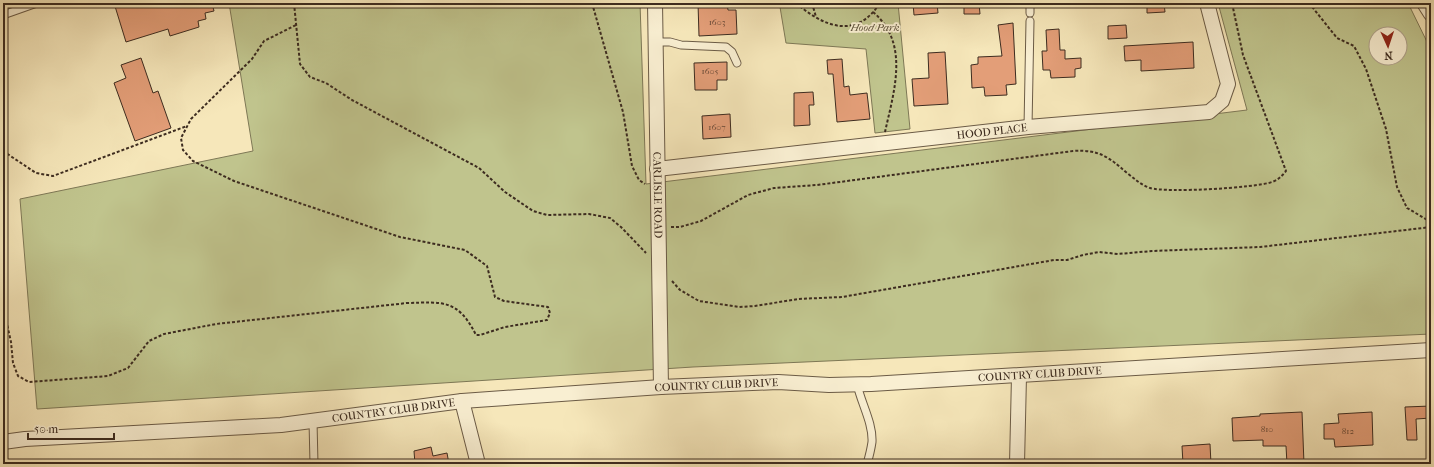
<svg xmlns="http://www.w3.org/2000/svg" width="1434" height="467" font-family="'IM FELL French Canon',serif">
<rect width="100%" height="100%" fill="#f6e7ba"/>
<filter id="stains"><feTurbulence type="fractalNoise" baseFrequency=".005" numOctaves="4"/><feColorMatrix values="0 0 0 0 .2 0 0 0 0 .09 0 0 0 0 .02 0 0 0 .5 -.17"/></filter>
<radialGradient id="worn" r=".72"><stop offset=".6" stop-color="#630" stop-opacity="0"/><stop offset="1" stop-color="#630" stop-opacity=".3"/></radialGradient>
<g fill="#c0c48d" stroke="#7e7856" fill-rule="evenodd">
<path d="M 229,3 L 640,3 L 646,184 L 1247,110 L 1218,3 L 1408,3 L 1431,50 L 1431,334 L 693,367 L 37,409 L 20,199 L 253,151 ZM 1376,34 L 1400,34 L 1400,58 L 1376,58 Z"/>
<polygon points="772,3 898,3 910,129 875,133 866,49 786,43 780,7"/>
</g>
<g fill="#e39e78" stroke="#3d2c20">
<polygon points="114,3 212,3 214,11 205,13 206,19 198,21 199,27 170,36 168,29 126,42"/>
<polygon points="698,3 727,3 728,10 736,10 737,34 699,36"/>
<polygon points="913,3 937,3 938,13 914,15"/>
<polygon points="964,3 979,3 980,14 964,14"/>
<polygon points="1147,3 1164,3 1165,12 1147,13"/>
<polygon points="1013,23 1016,84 1006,85 1007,95 985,96 984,87 972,88 971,65 978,64 978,57 1002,56 998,25"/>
<polygon points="1126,25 1127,38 1108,39 1108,26"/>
<polygon points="1059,29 1060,50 1065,50 1065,59 1081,58 1081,68 1075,69 1075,77 1051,78 1050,70 1043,70 1042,51 1047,51 1046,30"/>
<polygon points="1193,42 1194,68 1141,71 1141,60 1125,61 1124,46"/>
<polygon points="945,52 948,104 914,106 912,79 929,78 928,53"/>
<polygon points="141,58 153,93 158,91 171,128 135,141 114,83 126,78 121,65"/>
<polygon points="842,59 844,87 849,86 850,95 867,93 870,119 837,122 833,74 828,74 827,60"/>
<polygon points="727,62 727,80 717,80 717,90 695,90 694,63"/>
<polygon points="813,92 814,105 809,105 810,125 794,126 794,93"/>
<polygon points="730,114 731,137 703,139 702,116"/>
<polygon points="1431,406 1431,418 1416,419 1417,440 1407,440 1405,407"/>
<polygon points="1302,412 1304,464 1287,464 1286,446 1263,446 1263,440 1233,441 1232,418 1260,416 1260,414"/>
<polygon points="1372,412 1373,445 1335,447 1334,439 1324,439 1324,424 1339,423 1338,414"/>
<polygon points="1210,444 1211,464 1183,464 1182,446"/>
<polygon points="431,447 433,456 447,453 449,464 415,464 414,451"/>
</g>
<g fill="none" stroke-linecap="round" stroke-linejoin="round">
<g stroke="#6b5b46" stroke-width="9">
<g id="lane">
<polyline points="1030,13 1030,3"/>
<polyline points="3,15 37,3"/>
<polyline points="656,42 670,42 681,45 726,47 732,52 737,63"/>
<polyline points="1028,127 1030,21"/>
<path d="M 857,384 C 861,403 873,423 872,442 C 871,449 869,457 867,464"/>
<polyline points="313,421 314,464"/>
</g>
</g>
<g stroke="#6b5b46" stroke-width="16">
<g id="street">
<path id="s1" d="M 655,3 L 661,387"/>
<polyline points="1424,3 1431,14"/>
<path id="s2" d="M 657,169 L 1028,127 L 1209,112 L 1222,101 L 1228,84 L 1207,3"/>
<polyline points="462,401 478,464"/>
<path id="s3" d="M 3,442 L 25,439 L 281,425 L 462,401 L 661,387 L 778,382 L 829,385 L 871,384 L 1431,350"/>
<polyline points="1017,464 1019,376"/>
</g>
</g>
<g stroke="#3d2c20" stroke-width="2" stroke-dasharray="3 2" stroke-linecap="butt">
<polyline points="294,3 300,64 310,77 326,83 352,100 479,168 505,192 533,211 547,215 589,214 610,218 621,227 646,253"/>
<polyline points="592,3 623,112 632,166 639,180 645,184"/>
<path d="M 796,3 C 824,27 856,40 880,3"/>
<polyline points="812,3 816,17"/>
<polyline points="1309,3 1337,38 1354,46 1366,69 1386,129 1397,187 1407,208 1431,222"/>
<path d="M 873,12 C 910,43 894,91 885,132"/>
<polyline points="3,151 36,173 53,176 187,126"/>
<path d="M 671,227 L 680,227 L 701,221 L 748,195 L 774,188 L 817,185 L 1073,151 C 1098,149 1109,157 1127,173 C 1135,179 1141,185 1150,188 C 1166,193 1255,188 1272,182 C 1278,180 1282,176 1286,171 L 1243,55 L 1232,3"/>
<polyline points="672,281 680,290 699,301 739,307 755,306 798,299 842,297 1054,260 1067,260 1083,255 1099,252 1118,254 1152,251 1260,247 1431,227"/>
<path d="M 3,306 L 11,342 L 13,363 L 18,376 L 29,382 L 108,376 L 128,368 L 149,341 L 164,334 L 216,324 L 407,303 C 443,302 458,299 476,335 L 480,335 L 505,327 L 547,320 L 550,313 L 548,307 L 504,301 L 495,297 L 487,266 L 465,250 L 400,237 L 234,181 L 193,161 L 183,150 L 181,138 L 191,119 L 252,59 L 264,41 L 296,25"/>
</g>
<use href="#lane" stroke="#f9efd2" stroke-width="7"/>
<use href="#street" stroke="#f9efd2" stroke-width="14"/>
</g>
<g text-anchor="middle" stroke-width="3.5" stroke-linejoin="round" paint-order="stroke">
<g font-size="9" fill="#664836">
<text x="717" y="25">1603</text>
<text x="710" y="74">1605</text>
<text x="717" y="130">1607</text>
<text x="1267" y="432">810</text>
<text x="1348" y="434">812</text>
</g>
<g font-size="11" font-style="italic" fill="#5e523b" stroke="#f9efd2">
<text x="875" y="31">Hood Park</text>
</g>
<g font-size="11" fill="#3d2c20" stroke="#f9efd2">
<text dy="4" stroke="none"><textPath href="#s2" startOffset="337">HOOD PLACE</textPath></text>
<text dy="4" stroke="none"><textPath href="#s1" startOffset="192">CARLISLE ROAD</textPath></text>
<text dy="4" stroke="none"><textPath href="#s3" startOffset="1040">COUNTRY CLUB DRIVE</textPath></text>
<text dy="4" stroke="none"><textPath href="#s3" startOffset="716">COUNTRY CLUB DRIVE</textPath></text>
<text dy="4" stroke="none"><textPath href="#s3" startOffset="392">COUNTRY CLUB DRIVE</textPath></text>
</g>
</g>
<rect width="1434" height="467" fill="none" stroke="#f6e7ba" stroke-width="16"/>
<rect x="4" y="4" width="1426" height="459" fill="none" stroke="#3d2c20" stroke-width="2"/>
<rect x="8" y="8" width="1418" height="451" fill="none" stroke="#3d2c20"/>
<g transform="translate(1388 46) rotate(177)"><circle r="19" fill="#f9efd2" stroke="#aea18b"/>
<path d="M0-3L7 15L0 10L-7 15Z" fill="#8f2418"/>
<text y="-6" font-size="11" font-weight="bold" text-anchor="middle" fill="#3d2c20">N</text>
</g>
<path d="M28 433v6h86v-6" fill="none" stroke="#3d2c20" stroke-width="2"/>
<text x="34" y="433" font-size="12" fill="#3d2c20" stroke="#f9efd2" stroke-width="3" paint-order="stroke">50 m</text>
<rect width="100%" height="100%" filter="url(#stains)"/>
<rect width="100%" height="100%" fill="url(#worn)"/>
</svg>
